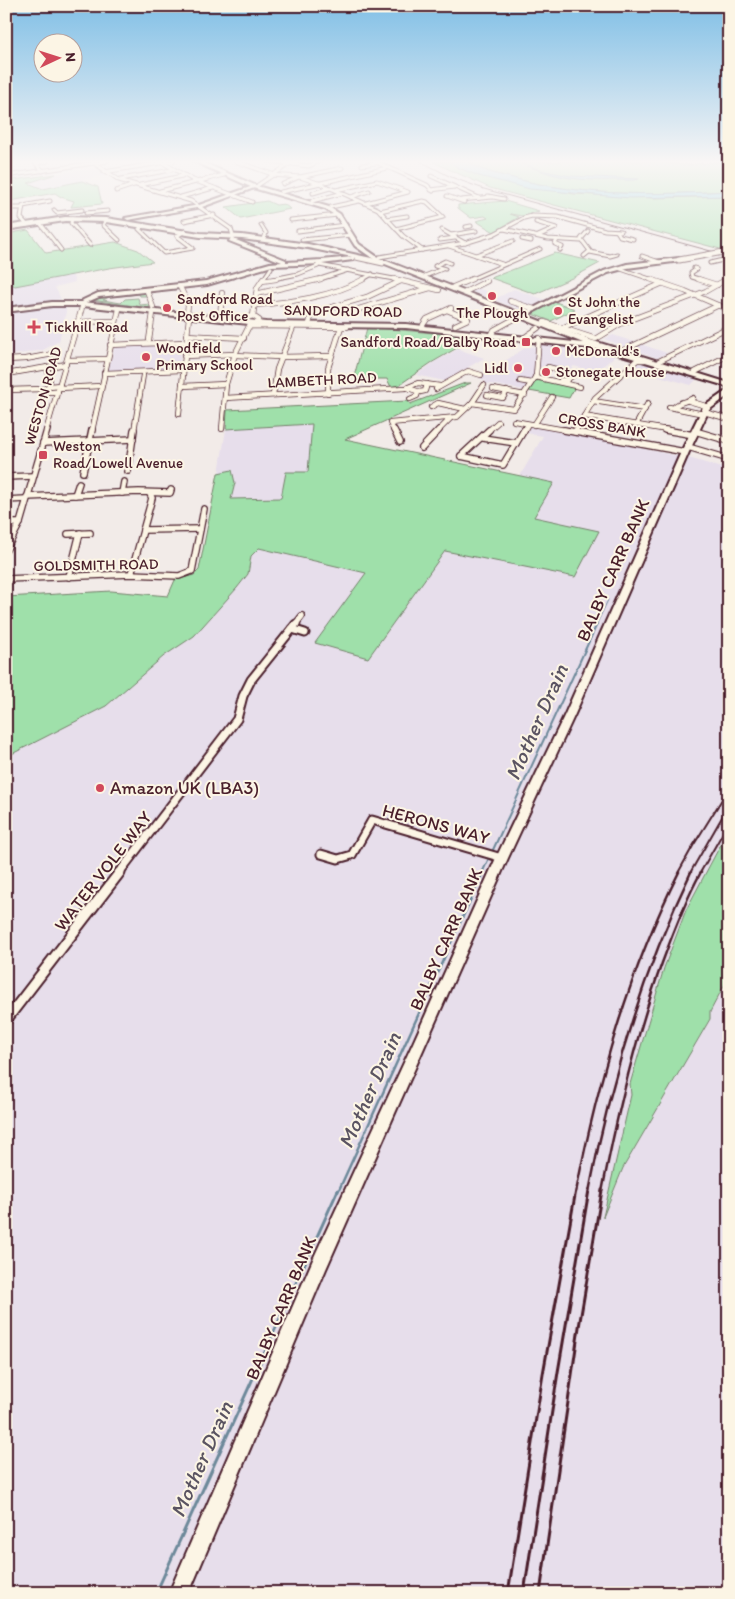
<svg xmlns="http://www.w3.org/2000/svg" width="735" height="1599" font-family="Itim,sans-serif">
<rect width="100%" height="100%" fill="#f2ebe8"/>
<filter id="ink" filterUnits="userSpaceOnUse"><feTurbulence type="fractalNoise" baseFrequency=".02" numOctaves="2"/><feDisplacementMap in="SourceGraphic" scale="10" xChannelSelector="R" yChannelSelector="G"/><feConvolveMatrix kernelMatrix="1 2 1 2 8 2 1 2 1" color-interpolation-filters="sRGB"/></filter>
<g filter="url(#ink)">
<g fill="#e7deeb">
<polygon points="96,168 107,175 81,180 91,184 51,191 55,193 10,201 6,200 6,181"/>
<polygon points="72,274 75,282 55,287 61,299 6,308 6,281 15,286"/>
<polygon points="476,287 499,297 514,289 546,300 524,311 470,291"/>
<polygon points="66,303 66,312 59,341 43,350 6,356 6,310"/>
<polygon points="613,335 667,353 657,358 604,339"/>
<polygon points="181,344 179,369 108,371 115,346"/>
<polygon points="544,345 598,349 617,354 596,372 574,366 567,372 546,366 540,367 538,377 529,391 485,383 486,381 479,378 525,348"/>
<polygon points="458,349 484,358 445,381 416,375 436,361"/>
<polygon points="645,361 699,377 691,385 631,368 638,362"/>
<polygon points="313,424 308,472 281,498 231,499 235,483 232,470 219,473 226,429"/>
<polygon points="530,426 689,458 729,470 729,829 686,910 664,968 630,1084 631,1095 605,1212 623,1168 710,1019 710,1012 729,976 729,1593 6,1593 6,757 106,706 164,656 194,636 237,588 248,574 251,556 259,548 367,573 368,658 445,550 575,577 534,517 554,483 520,476 543,436 527,433"/>
</g>
<g fill="#9fe0aa" stroke="#74806a">
<polygon points="449,161 459,168 479,176 574,194 655,198 729,196 729,249 724,250 490,188 433,162"/>
<path d="M 672,161 L 665,163 L 685,165 L 729,161 L 729,191 C 656,195 580,197 509,177 C 495,174 479,170 467,162 Z"/>
<polygon points="56,174 28,183 43,189 82,181 98,187 102,204 71,207 74,201 61,197 55,193 10,201 6,200 6,181"/>
<polygon points="267,201 276,205 284,204 290,209 241,219 226,207"/>
<polygon points="505,201 539,211 522,216 510,214 519,217 494,232 476,221 488,218 485,216 471,218 458,208 458,205"/>
<polygon points="28,230 46,253 115,242 138,250 153,262 109,268 15,286 6,281 6,234"/>
<polygon points="555,253 600,263 572,278 535,294 491,278"/>
<polygon points="144,293 147,296 140,296 139,294 109,297 103,300 121,303 125,299 138,298 140,305 150,304 150,308 91,300 103,296"/>
<polygon points="553,301 575,309 551,321 532,314"/>
<polygon points="369,327 476,337 431,363 399,385 391,387 387,379 359,379 355,373 367,328"/>
<polygon points="537,379 576,385 569,398 529,391"/>
<polygon points="465,383 471,383 345,439 554,483 534,517 599,531 575,577 445,551 368,658 315,643 366,573 259,548 251,556 248,574 237,588 194,636 164,656 106,706 6,757 6,597 111,591 168,596 175,580 194,575 199,570 218,473 232,470 235,483 231,499 281,498 286,472 308,472 312,424 226,429 227,410 408,401 410,404"/>
<polygon points="729,829 729,976 710,1012 710,1019 623,1168 603,1217 631,1095 630,1084 664,968 686,910"/>
</g>
<g fill="#84d0e4" stroke="#6d899a">
<path d="M 467,161 C 479,170 495,174 509,177 C 580,197 656,195 729,191 L 729,196 L 630,198 L 530,189 L 479,176 L 459,168 L 449,161 Z"/>
<path d="M 521,163 L 540,170 L 571,176 L 639,179 C 632,181 624,180 616,180 C 578,181 556,178 521,163 Z"/>
</g>
<g fill="none" stroke-linecap="round" stroke-linejoin="round">
<polyline stroke="#6d899a" stroke-width="1" points="596,625 608,600"/>
<g stroke="#6d899a" stroke-width="2">
<polyline points="492,852 597,624"/>
<polyline points="482,873 490,856"/>
</g>
<polyline stroke="#6d899a" stroke-width="2.5" points="338,1192 483,872"/>
<polyline stroke="#6d899a" stroke-width="3" points="156,1593 338,1190"/>
<g stroke="#4a1f2b" stroke-width="5">
<g id="street-far4">
<polyline points="34,161 43,171"/>
<polyline points="160,161 193,180 252,202"/>
<polyline points="235,161 272,174"/>
<polyline points="269,161 309,166 320,161"/>
<polyline points="374,161 427,185 433,191"/>
<polyline points="36,163 47,161"/>
<polyline points="94,163 119,180 191,201 231,229 233,236"/>
<polyline points="362,165 376,163"/>
<polyline points="104,172 173,161"/>
<polyline points="271,175 300,177 318,183"/>
<polyline points="6,176 107,161"/>
<polyline points="431,176 479,198"/>
<polyline points="300,177 342,168"/>
<polyline points="121,179 171,170"/>
<polyline points="319,183 378,209 403,236 422,250"/>
<polyline points="283,184 299,177"/>
<polyline points="140,185 182,176"/>
<polyline points="258,185 288,165"/>
<polyline points="336,190 377,181 408,192 366,203"/>
<polyline points="431,190 454,187"/>
<polyline points="116,191 134,185"/>
<polyline points="160,191 224,175"/>
<polyline points="281,192 387,168"/>
<polyline points="313,193 330,188"/>
<polyline points="447,196 464,202"/>
<polyline points="488,196 504,199"/>
<polyline points="181,197 213,188"/>
<polyline points="351,197 369,191"/>
<polyline points="461,200 492,197"/>
<polyline points="312,201 343,193"/>
<polyline points="331,207 359,201"/>
<polyline points="6,208 22,208"/>
<polyline points="54,210 57,213 82,210"/>
<polyline points="380,211 423,201 427,202 443,217 396,229"/>
<polyline points="86,213 108,211"/>
<polyline points="72,219 71,223 90,245"/>
<polyline points="387,219 407,216"/>
<polyline points="106,220 103,225 119,240"/>
<polyline points="291,220 338,215"/>
<polyline points="184,221 214,215"/>
<polyline points="536,222 556,228 538,236"/>
<polyline points="40,223 61,250"/>
<polyline points="27,225 21,218 23,206 50,201"/>
<polyline points="145,225 139,229 164,253 193,248 177,236 185,231"/>
<polyline points="261,225 266,233 264,239"/>
<polyline points="466,227 471,226"/>
<polyline points="504,229 548,239 581,241"/>
<polyline points="442,230 465,243"/>
<polyline points="298,231 345,225"/>
<polyline points="617,231 620,236 633,239"/>
<polyline points="451,235 476,231"/>
<polyline points="522,239 531,241"/>
<polyline points="302,240 351,235"/>
<polyline points="440,240 455,238"/>
<polyline points="557,240 555,244 562,247 560,250"/>
<polyline points="449,246 502,264"/>
<polyline points="590,252 610,256 617,254"/>
<polyline points="476,255 513,241"/>
<polyline points="584,256 590,251 581,239 588,231"/>
<polyline points="642,256 659,262"/>
<polyline points="379,257 465,243 494,234 524,218 532,216 558,217 605,230 621,231"/>
<polyline points="356,258 383,264"/>
<polyline points="710,263 723,260"/>
<polyline points="319,265 399,280"/>
<polyline points="618,268 653,280"/>
<polyline points="694,268 697,269 691,273 692,277 702,280"/>
<polyline points="445,269 435,266 445,261 450,263"/>
<polyline points="425,276 442,269"/>
<polyline points="263,280 271,268"/>
<polyline points="268,280 298,274 318,266 318,262"/>
<polyline points="317,280 348,270"/>
<polyline points="362,280 372,274"/>
<polyline points="469,280 540,249"/>
<polyline points="725,280 729,278"/>
</g>
</g>
<g stroke="#4a1f2b" stroke-width="6">
<g id="street-far3">
<polyline points="394,279 439,290"/>
<polyline points="650,279 685,291 729,310"/>
<polyline points="698,279 717,285"/>
<polyline points="262,281 276,279"/>
<polyline points="180,287 188,304 187,314"/>
<polyline points="453,287 472,279"/>
<polyline points="147,291 153,307"/>
<polyline points="465,292 487,281"/>
<polyline points="256,294 321,279"/>
<polyline points="510,301 534,309"/>
<path d="M 255,305 C 291,302 332,297 364,279"/>
<polyline points="359,309 430,288"/>
<polyline points="447,310 468,319 455,325"/>
<polyline points="253,316 257,288 263,279"/>
<polyline points="220,317 222,293"/>
<polyline points="243,319 253,316 259,320"/>
<polyline points="77,322 115,321"/>
<polyline points="544,322 596,339 622,323 706,291 727,279"/>
<polyline points="309,324 312,313 367,297 401,281"/>
<polyline points="423,325 427,319 451,308"/>
<polyline points="562,328 663,283"/>
<polyline points="186,335 244,338"/>
<polyline points="491,336 494,330 516,318"/>
<polyline points="525,337 538,328"/>
<polyline points="149,340 153,313"/>
<polyline points="110,345 186,342"/>
<polyline points="624,350 719,305"/>
<polyline points="235,355 279,357 331,356"/>
<polyline points="184,356 235,354"/>
<polyline points="6,360 26,359 53,354"/>
<polyline points="67,360 107,359"/>
<polyline points="659,361 729,327"/>
<polyline points="47,367 50,378 49,386"/>
<polyline points="548,367 574,374"/>
<polyline points="695,372 729,355"/>
<polyline points="104,373 183,370"/>
<polyline points="6,374 66,364"/>
<polyline points="535,377 580,387"/>
<polyline points="561,380 567,380 576,373"/>
<polyline points="520,381 531,383"/>
<polyline points="484,385 472,403 514,409 536,376 539,338"/>
<polyline points="182,386 226,384"/>
<polyline points="59,388 101,386"/>
<polyline points="408,388 420,392 425,391 427,384"/>
<polyline points="436,389 468,371 481,375"/>
<polyline points="493,389 525,395"/>
<polyline points="6,390 44,389"/>
<polyline points="58,392 48,392 44,389 49,386 60,385"/>
<polyline points="328,393 328,368 341,327"/>
<polyline points="273,395 277,369 293,328"/>
<polyline points="487,395 503,398 507,391"/>
<polyline points="225,398 406,388 418,383 440,386"/>
<polyline points="410,399 417,396 418,392"/>
<polyline points="593,401 645,409"/>
<polyline points="689,401 709,407"/>
<path d="M 675,406 C 681,401 687,402 693,398"/>
<polyline points="431,407 438,403 465,409"/>
<polyline points="669,407 704,414"/>
<polyline points="704,412 729,419"/>
<polyline points="179,414 189,317"/>
<polyline points="584,416 673,431"/>
<polyline points="514,421 571,431"/>
<polyline points="534,425 552,397"/>
<polyline points="636,425 648,403"/>
<polyline points="222,429 226,384 235,354 249,326 347,327"/>
<polyline points="46,431 83,304"/>
<polyline points="92,431 119,309"/>
<polyline points="134,431 143,375"/>
<polyline points="394,431 390,423 457,417 472,403"/>
<polyline points="438,431 451,418"/>
<polyline points="488,431 498,422"/>
<polyline points="524,431 528,424"/>
<polyline points="575,431 595,398 637,360 645,360"/>
</g>
</g>
<g stroke="#4a1f2b" stroke-width="8">
<g id="street-far2">
<polyline points="394,430 400,442"/>
<polyline points="564,430 685,452"/>
<polyline points="665,430 694,435"/>
<polyline points="695,431 729,441"/>
<polyline points="575,432 576,430"/>
<polyline points="483,438 516,443"/>
<polyline points="43,443 133,439"/>
<polyline points="688,447 729,459"/>
<polyline points="422,448 439,430"/>
<polyline points="461,456 503,465 524,430"/>
<polyline points="461,456 489,430"/>
<polyline points="128,471 134,430"/>
<polyline points="83,472 92,430"/>
<polyline points="6,477 33,476"/>
<polyline points="122,493 124,482"/>
<polyline points="75,495 79,483"/>
<polyline points="27,497 139,492 170,493 171,490"/>
<polyline points="6,500 26,499"/>
<polyline points="6,523 20,523"/>
<polyline points="143,530 200,529"/>
<polyline points="68,534 90,533"/>
<polyline points="6,550 20,523 47,430"/>
<polyline points="131,574 152,498 150,494"/>
<polyline points="69,577 80,533"/>
<polyline points="6,579 131,574 179,576 192,571 204,509"/>
<polyline points="295,625 302,616"/>
</g>
</g>
<g stroke="#4a1f2b" stroke-width="11">
<g id="street-far1">
<polyline points="292,629 305,633"/>
<polyline points="321,854 338,859 352,855 372,820 502,858"/>
<polyline points="119,873 237,719 243,696 251,680 296,624"/>
</g>
</g>
<g stroke="#4a1f2b" stroke-width="13">
<polyline id="street" points="6,1020 120,872"/>
</g>
<g stroke="#4a1f2b" stroke-width="4">
<g id="secondary">
<polygon points="253,186 257,187 202,207 128,220 125,218 199,205"/>
<polygon points="65,217 106,218 200,233 242,235 308,244 385,261 382,263 355,257 353,260 322,264 272,266 207,285 99,297 85,303 82,301 83,300 98,293 206,281 270,263 282,262 229,241 231,238 286,260 286,262 322,260 352,257 308,248 242,239 200,237 106,222 65,221 6,230 6,226"/>
<polygon points="679,258 681,261 627,268 608,273 527,315 522,314 604,271 627,264"/>
<polygon points="729,389 729,395 709,410 689,452 575,714 508,858 326,1269 189,1593 169,1593 314,1257 413,1043 496,858 565,714 681,452 703,407"/>
</g>
</g>
<g stroke="#4a1f2b" stroke-width="4">
<polygon id="primary" points="193,161 200,161 257,186 329,207 340,214 359,244 379,258 587,339 729,383 729,387 605,350 406,328 266,326 83,306 52,306 6,312 6,308 52,302 83,302 266,322 406,324 583,343 375,260 355,246 336,216 325,209 253,188"/>
</g>
<use href="#street-far4" stroke="#fcf5e5" stroke-width="3"/>
<use href="#street-far3" stroke="#fcf5e5" stroke-width="4.5"/>
<use href="#street-far2" stroke="#fcf5e5" stroke-width="5.5"/>
<use href="#street-far1" stroke="#fcf5e5" stroke-width="7"/>
<use href="#street" stroke="#fcf5e5" stroke-width="9"/>
<use href="#secondary" fill="#fcf5e5" fill-rule="evenodd"/>
<use href="#primary" fill="#fcf5e5" fill-rule="evenodd"/>
<polyline stroke="#4a1f2b" stroke-width="1" points="420,161 451,177 484,189 729,256"/>
<g stroke="#4a1f2b" stroke-width="2">
<polyline points="678,873 693,846 729,788"/>
<polyline points="690,873 729,805"/>
<polyline points="700,873 729,822"/>
</g>
<g stroke="#4a1f2b" stroke-width="2.5">
<path d="M 576,1192 C 598,1081 628,973 679,872"/>
<path d="M 589,1192 C 610,1081 642,974 691,872"/>
<path d="M 602,1192 C 617,1114 635,1038 662,963 C 673,933 685,901 701,872"/>
</g>
<g stroke="#4a1f2b" stroke-width="3">
<polyline points="508,1593 543,1374 576,1190"/>
<polyline points="524,1593 558,1372 589,1190"/>
<polyline points="540,1593 579,1327 602,1190"/>
</g>
<g stroke="#4a1f2b" stroke-width="7" stroke-linecap="butt">
<polyline id="secondary-bridge" points="679,260 729,251"/>
</g>
<use href="#secondary-bridge" stroke="#fcf5e5" stroke-width="5"/>
</g>
</g>
<linearGradient id="sky" x2="0" y2="1"><stop stop-color="#80bfe6"/><stop offset="0.42" stop-color="#f9f6f5"/><stop offset="1" stop-color="#f9f6f5" stop-opacity="0"/></linearGradient>
<rect width="735" height="385" fill="url(#sky)"/>
<g fill="#d1495b" stroke="#fcf5e5" stroke-width="2">
<circle cx="492" cy="296" r="5"/>
<circle cx="167" cy="308" r="5"/>
<circle cx="558" cy="311" r="5"/>
<path d="M31.5 319.5h5v5h5v5h-5v5h-5v-5h-5v-5h5z"/>
<rect x="521" y="337" width="10" height="10" rx="2.5"/>
<circle cx="556" cy="351" r="5"/>
<circle cx="146" cy="357" r="5"/>
<circle cx="518" cy="368" r="5"/>
<circle cx="546" cy="372" r="5"/>
<rect x="38" y="450" width="10" height="10" rx="2.5"/>
<circle cx="100" cy="788" r="5"/>
</g>
<g text-anchor="middle" stroke-width="4" stroke-linejoin="round" paint-order="stroke">
<g font-size="15" fill="#4a1f2b" stroke="#fcf5e5" text-anchor="start">
<text x="177" y="304">Sandford Road<tspan x="177" dy="17">Post Office</tspan></text>
<text x="568" y="307">St John the<tspan x="568" dy="17">Evangelist</tspan></text>
<text x="492" y="318" text-anchor="middle">The Plough</text>
<text x="45" y="332">Tickhill Road</text>
<text x="516" y="347" text-anchor="end">Sandford Road/Balby Road</text>
<text x="156" y="353">Woodfield<tspan x="156" dy="17">Primary School</tspan></text>
<text x="566" y="356">McDonald's</text>
<text x="508" y="373" text-anchor="end">Lidl</text>
<text x="556" y="377">Stonegate House</text>
<text x="53" y="451">Weston<tspan x="53" dy="17">Road/Lowell Avenue</tspan></text>
</g>
<g font-size="15" fill="#4a1f2b" stroke="#fcf5e5">
<text transform="translate(343 311) rotate(1)" y="5">SANDFORD ROAD</text>
<text transform="translate(322 380) rotate(-3)" y="5">LAMBETH ROAD</text>
<text transform="translate(43 396) rotate(-74)" y="5">WESTON ROAD</text>
<text transform="translate(602 425) rotate(10)" y="5">CROSS BANK</text>
<text transform="translate(96 565) rotate(-1)" y="5">GOLDSMITH ROAD</text>
</g>
<g font-size="18" fill="#4a1f2b" stroke="#fcf5e5">
<text transform="translate(613 570) rotate(-66)" y="6">BALBY CARR BANK</text>
<text transform="translate(436 824) rotate(15)" y="6">HERONS WAY</text>
<text transform="translate(103 871) rotate(-52)" y="6">WATER VOLE WAY</text>
<text transform="translate(446 939) rotate(-66)" y="6">BALBY CARR BANK</text>
<text transform="translate(281 1308) rotate(-67)" y="6">BALBY CARR BANK</text>
</g>
<g font-size="18" fill="#4a1f2b" stroke="#fcf5e5" text-anchor="start">
<text x="110" y="794">Amazon UK (LBA3)</text>
</g>
<g font-size="22" font-style="italic" fill="#5b5462" stroke="#fcf5e5">
<text transform="translate(536 722) rotate(-66)" y="8">Mother Drain</text>
<text transform="translate(369 1090) rotate(-66)" y="8">Mother Drain</text>
<text transform="translate(201 1459) rotate(-66)" y="8">Mother Drain</text>
</g>
</g>
<rect width="735" height="1599" fill="none" stroke="#fcf5e5" stroke-width="25"/>
<rect x="12" y="12" width="710" height="1574" fill="none" stroke="#4a1f2b" stroke-width="2" filter="url(#ink)"/>
<g transform="translate(58 58) rotate(86)"><circle r="24" fill="#fcf5e5" stroke="#b59f9b"/>
<path d="M0-4L9 19L0 12L-9 19Z" fill="#d1495b"/>
<text y="-8" font-size="14" font-weight="bold" text-anchor="middle" fill="#4a1f2b">N</text>
</g>
</svg>
